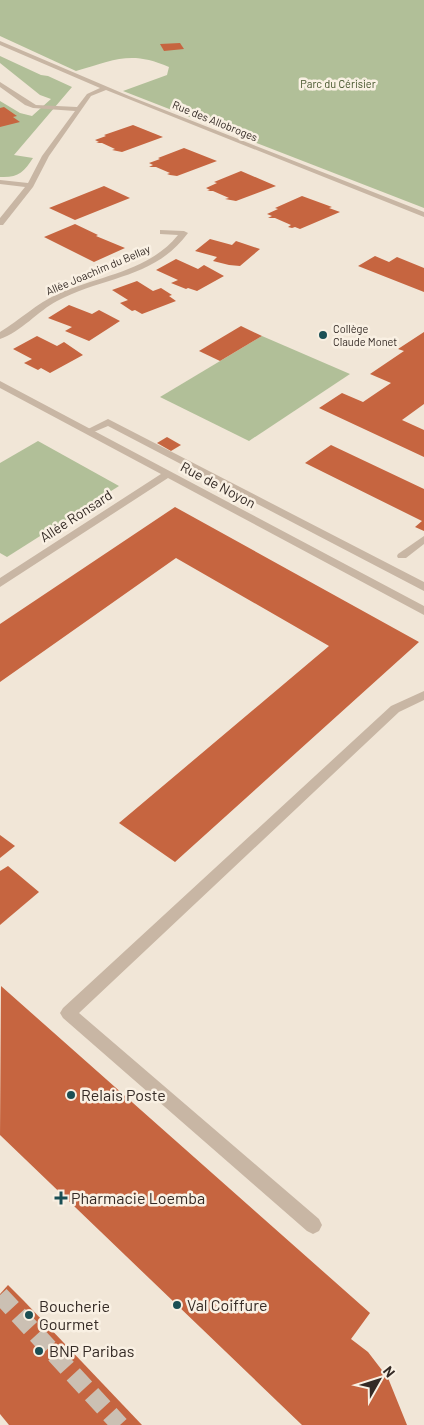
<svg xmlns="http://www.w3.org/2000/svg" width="424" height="1425" font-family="Barlow,sans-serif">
<rect width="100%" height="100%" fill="#f1e6d7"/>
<g fill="#b1bf98">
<path d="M 0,0 L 424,0 L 424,208 L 123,91 L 167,75 L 169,67 C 131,50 114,60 76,71 L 0,36 Z"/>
<path d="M 0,56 L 41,75 L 48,76 L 72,87 L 14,155 L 33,158 C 24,172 18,178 0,177 L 0,101 L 20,113 L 32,116 L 51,99 L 40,95 L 0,63 Z"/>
<polygon points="262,336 350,374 249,441 160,397"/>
<polygon points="38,441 119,486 7,557 0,553 0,463"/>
</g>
<g fill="#c66540">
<polygon points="180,43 184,49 164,51 160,44"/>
<polygon points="4,107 17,116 13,117 20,122 0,127 0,108"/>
<polygon points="133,125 163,137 122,152 112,150 115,149 102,143 96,143 99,142 95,140 106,136 104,135"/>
<polygon points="184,148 217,161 177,176 170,175 167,174 170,173 156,167 149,167 153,165 149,163 160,159 158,158"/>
<polygon points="241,171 276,186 236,201 225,199 229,198 213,191 207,191 210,190 206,188 217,183 214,182"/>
<polygon points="104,186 130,198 75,220 49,208"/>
<polygon points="302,196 332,207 329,208 340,212 300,229 295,227 292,228 288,227 291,225 275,218 268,218 272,216 267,214 278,209 275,208"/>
<polygon points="75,224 98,235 96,236 125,248 94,262 44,237"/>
<polygon points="210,239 232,245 236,241 260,249 240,266 229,265 213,261 217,257 195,251"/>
<polygon points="375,256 389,262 397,257 424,268 424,292 358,266"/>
<polygon points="176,259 198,269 204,265 224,276 197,291 188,288 186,289 171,283 178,280 156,270"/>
<polygon points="137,281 153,291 161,288 172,295 169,296 176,301 142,314 135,310 132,311 120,303 128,300 112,290"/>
<polygon points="69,305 92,314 99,310 120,321 89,341 65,331 72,327 48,318"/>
<polygon points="241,326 262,336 220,361 199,351"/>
<polygon points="424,332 424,404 402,420 424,430 424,457 319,408 342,393 363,402 391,383 370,374 404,351 398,349"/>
<polygon points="37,336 57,346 64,342 83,355 50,373 41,368 38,370 24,363 32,359 13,349"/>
<polygon points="167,437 181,445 171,451 157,443"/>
<polygon points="331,445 424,489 424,531 415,527 422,521 305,463"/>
<polygon points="175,507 419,642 175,862 119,823 329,646 176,558 0,682 0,624"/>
<polygon points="0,835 15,846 0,858"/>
<polygon points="8,866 39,892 0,925 0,871"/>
<polygon points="1,986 370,1313 351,1339 368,1352 388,1378 407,1425 302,1425 0,1135"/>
<polygon points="8,1285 24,1301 142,1425 9,1425 0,1414 0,1294"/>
</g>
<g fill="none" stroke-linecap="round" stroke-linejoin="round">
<polyline stroke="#cbc0b3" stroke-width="18" stroke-dasharray="18 9" stroke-linecap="butt" points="0,1295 120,1425"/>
<g fill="#c8b6a4" fill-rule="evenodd">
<polygon points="108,419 424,582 424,591 108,426 89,434 84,431"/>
<polygon points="424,536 424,544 406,558 398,558 397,556 398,554"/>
</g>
<g fill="#c8b6a4" fill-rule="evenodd">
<polygon points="0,41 129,96 424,212 424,217 106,90 91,96 49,156 33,187 3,225 0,225 0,218 25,187 0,184 0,180 28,183 42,156 75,111 33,108 25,105 0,87 0,82 36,105 77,107 87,94 100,88 0,45"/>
<path d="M 160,230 L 184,231 L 188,233 C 154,279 104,276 57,301 C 38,311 21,332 0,339 L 0,332 C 20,320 37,303 58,294 C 100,275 148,272 178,235 L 160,234 Z"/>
<polygon points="0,381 424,606 424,615 168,478 0,587 0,578 161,474 0,388"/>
<polygon points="424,691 424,700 399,712 79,1013 319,1219 322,1225 319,1231 313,1234 307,1231 63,1018 60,1013 63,1008 391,706"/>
</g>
</g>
<g fill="#1b4f54" stroke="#f9f0e3" stroke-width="2">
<circle cx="323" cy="335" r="5"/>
<circle cx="71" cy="1095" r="5"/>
<path d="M58.5 1190.5h5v5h5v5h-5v5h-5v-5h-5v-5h5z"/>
<circle cx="177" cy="1305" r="5"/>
<circle cx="29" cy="1315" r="5"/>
<circle cx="39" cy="1351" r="5"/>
</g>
<g text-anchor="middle" stroke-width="5" stroke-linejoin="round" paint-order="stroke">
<g font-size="11" fill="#425229" stroke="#f9f0e3">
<text x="338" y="88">Parc du Cérisier</text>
</g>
<g font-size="11" fill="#342a25" stroke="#f9f0e3">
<text transform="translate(215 121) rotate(22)" y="4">Rue des Allobroges</text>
<text transform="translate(98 270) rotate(-23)" y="4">Allée Joachim du Bellay</text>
</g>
<g font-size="11" fill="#342a25" stroke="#f9f0e3" text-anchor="start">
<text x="333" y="333">Collège<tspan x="333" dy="13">Claude Monet</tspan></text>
</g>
<g font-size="14" fill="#342a25" stroke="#f9f0e3">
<text transform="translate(218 485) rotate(28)" y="5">Rue de Noyon</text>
<text transform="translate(76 516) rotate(-33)" y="5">Allée Ronsard</text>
</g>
<g font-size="16" fill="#342a25" stroke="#f9f0e3" text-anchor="start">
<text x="81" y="1101">Relais Poste</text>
<text x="71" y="1204">Pharmacie Loemba</text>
<text x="187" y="1311">Val Coiffure</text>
<text x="39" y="1312">Boucherie<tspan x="39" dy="18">Gourmet</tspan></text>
<text x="49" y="1357">BNP Paribas</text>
</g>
</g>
<g transform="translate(379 1380) rotate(51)" stroke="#f9f0e3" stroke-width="4" paint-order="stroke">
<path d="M0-4L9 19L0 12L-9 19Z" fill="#342a25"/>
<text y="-8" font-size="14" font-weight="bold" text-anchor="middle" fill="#342a25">N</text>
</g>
</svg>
